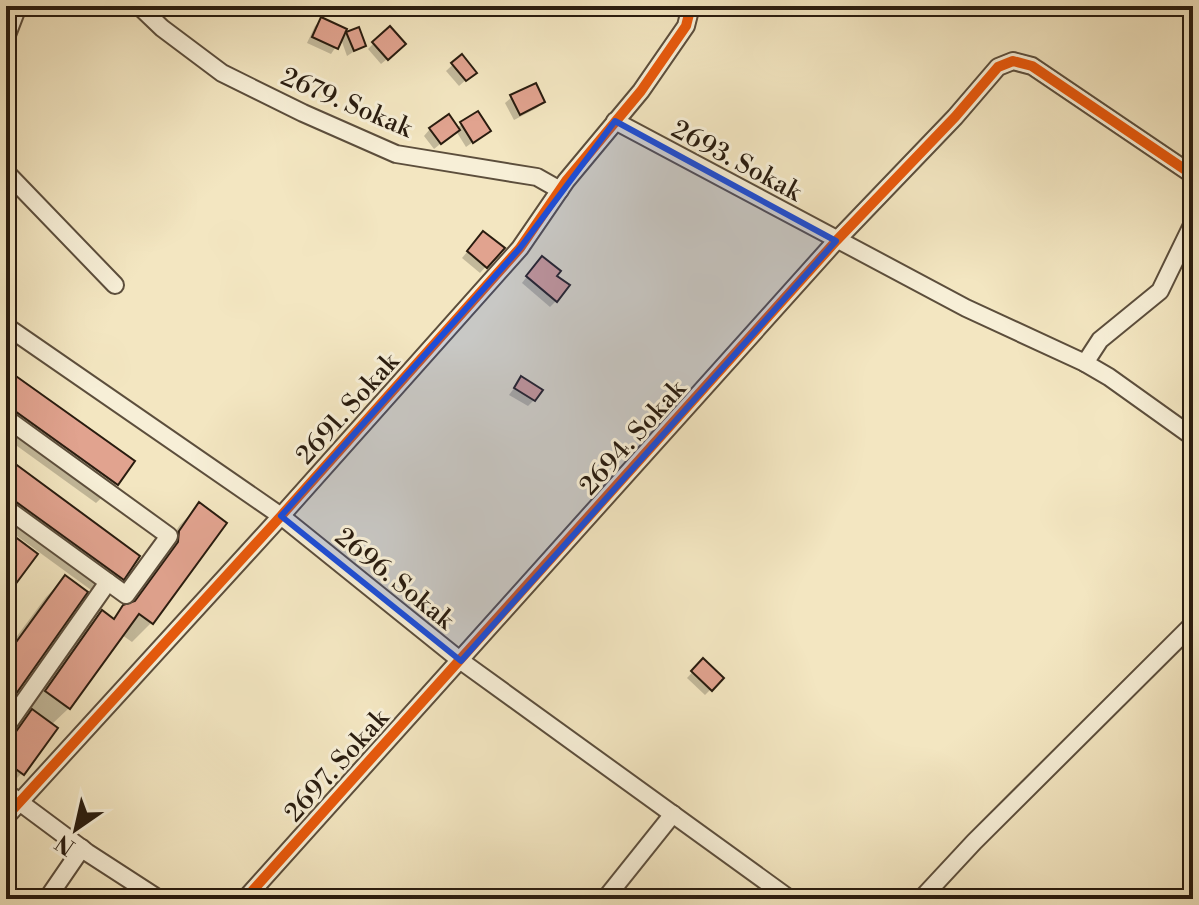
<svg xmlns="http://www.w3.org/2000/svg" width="1199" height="905" font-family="'Libre Bodoni',serif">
<rect width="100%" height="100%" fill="#f3e6c1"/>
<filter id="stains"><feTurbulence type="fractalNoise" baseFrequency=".0025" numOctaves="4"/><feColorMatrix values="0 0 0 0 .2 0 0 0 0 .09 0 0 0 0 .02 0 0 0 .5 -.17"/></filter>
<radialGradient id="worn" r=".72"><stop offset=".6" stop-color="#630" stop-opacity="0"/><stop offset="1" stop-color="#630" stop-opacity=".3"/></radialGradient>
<g fill="#0003">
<polygon points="153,6 169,6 162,13"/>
<polygon points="207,6 222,6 215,14"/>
<polygon points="321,20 342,36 357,30 364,45 347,56 341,39 331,54 307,43 315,26"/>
<polygon points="374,43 398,50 381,64 368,49"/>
<polygon points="461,57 468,78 459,86 446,71"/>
<polygon points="512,97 543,102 537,108 514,120 505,103"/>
<polygon points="462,124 488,131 466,147 456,131 434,149 424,136 430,129 457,128"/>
<polygon points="477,240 502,249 480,273 462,258"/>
<polygon points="536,265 554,276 556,301 550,307 522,283"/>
<polygon points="6,371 132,461 116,484 96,503 6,438"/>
<polygon points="521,379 534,400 528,406 509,395"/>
<polygon points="6,460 122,578 102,598 6,528"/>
<polygon points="199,505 151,623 132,642 122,635 69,708 51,725 22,773 6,789 6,739 30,714 27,712 82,632 102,613 112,620 129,606 159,564 160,553 180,525"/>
<polygon points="65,578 6,706 6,651 46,597"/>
<polygon points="703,661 722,678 705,695 687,678"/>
</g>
<g fill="#e1a38f" stroke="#291c0f" stroke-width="2">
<polygon points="321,17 347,29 338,49 312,37"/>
<polygon points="390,26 406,44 388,60 372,42"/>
<polygon points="359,27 366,46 354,51 346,32"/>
<polygon points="462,54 477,73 466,81 451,63"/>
<polygon points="536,83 545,102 520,115 510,95"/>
<polygon points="478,111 491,131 473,143 460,122"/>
<polygon points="449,114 460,130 441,144 429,128"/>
<polygon points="483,231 505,248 487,268 467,251"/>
<polygon points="542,256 561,271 557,276 570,285 557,302 526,276"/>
<polygon points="6,369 135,461 118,485 12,409 6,407"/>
<polygon points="521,376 543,390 535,401 514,388"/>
<polygon points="6,457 140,556 124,580 12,499 6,497"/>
<polygon points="199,502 227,523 153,624 139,614 70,709 45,691 102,610 114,619 123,605 135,601 178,542 179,531"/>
<polygon points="6,530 38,554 6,597"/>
<polygon points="65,575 88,592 6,708 6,656"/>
<polygon points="703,658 724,678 712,691 691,671"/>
<polygon points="32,709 58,728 24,775 6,762 6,738 15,733"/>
</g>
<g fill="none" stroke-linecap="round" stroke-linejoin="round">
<g stroke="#5c4e3c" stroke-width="20">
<g id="minor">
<polyline points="139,6 162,28 222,73 303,113 396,154 537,177 560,190"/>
<polyline points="615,121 966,308 1085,363 1109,377 1193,437"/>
<polyline points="6,172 115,285"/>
<polyline points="6,326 281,516 461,661 790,899"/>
<polyline points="1085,363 1100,340 1160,291 1193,223"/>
<polyline points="6,418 169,536 126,595 6,508"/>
<polyline points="6,727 108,582"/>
<polyline points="6,792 88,853 159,899"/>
<polyline points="6,817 281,516 520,248 566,181 641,91 686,26 691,6"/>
<polyline points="47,899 82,848"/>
<polyline points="245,899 836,241 955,117 998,67 1013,61 1032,66 1193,175"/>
<polyline points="605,899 673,814"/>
<polyline points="921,899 974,842 1193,624"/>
</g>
</g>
<g stroke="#5c4e3c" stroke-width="24">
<polyline id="tertiary" points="6,32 16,6"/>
</g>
<use href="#minor" stroke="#f7efd7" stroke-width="16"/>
<use href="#tertiary" stroke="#f7efd7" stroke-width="20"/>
<g stroke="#f7efd7" stroke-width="15">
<g id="cycleway">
<polyline points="6,817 281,516 520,248 566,181 641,91 686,26 691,6"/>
<polyline points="245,899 836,241 955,117 998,67 1013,61 1032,66 1193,175"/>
</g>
</g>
<use href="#cycleway" stroke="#e8590c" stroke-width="10"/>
</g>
<path fill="#1d4ed8" fill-opacity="0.2" stroke="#1d4ed8" stroke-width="6" stroke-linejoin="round" d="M 615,121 L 836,241 L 461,661 L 281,516 L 520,248 Z"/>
<g text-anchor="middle" stroke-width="6" stroke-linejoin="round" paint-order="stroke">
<g font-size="26" fill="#291c0f" stroke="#f7efd7">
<text transform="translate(347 102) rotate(23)" y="9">2679. Sokak</text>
<text transform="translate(737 160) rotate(28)" y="9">2693. Sokak</text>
<text transform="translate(347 408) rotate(-48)" y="9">2691. Sokak</text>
<text transform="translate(632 437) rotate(-48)" y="9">2694. Sokak</text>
<text transform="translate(395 578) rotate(39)" y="9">2696. Sokak</text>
<text transform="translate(336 765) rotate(-48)" y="9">2697. Sokak</text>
</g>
</g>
<rect width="1199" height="905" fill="none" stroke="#f3e6c1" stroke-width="32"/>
<rect x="8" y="8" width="1183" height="889" fill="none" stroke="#291c0f" stroke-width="4"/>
<rect x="16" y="16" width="1167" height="873" fill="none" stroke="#291c0f" stroke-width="2"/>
<g transform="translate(76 829) rotate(214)" stroke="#f7efd7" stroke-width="6" paint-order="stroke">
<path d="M0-6L14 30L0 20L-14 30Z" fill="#291c0f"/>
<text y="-12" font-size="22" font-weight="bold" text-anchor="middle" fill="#291c0f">N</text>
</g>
<rect width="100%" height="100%" filter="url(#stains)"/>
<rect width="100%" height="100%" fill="url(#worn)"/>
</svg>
